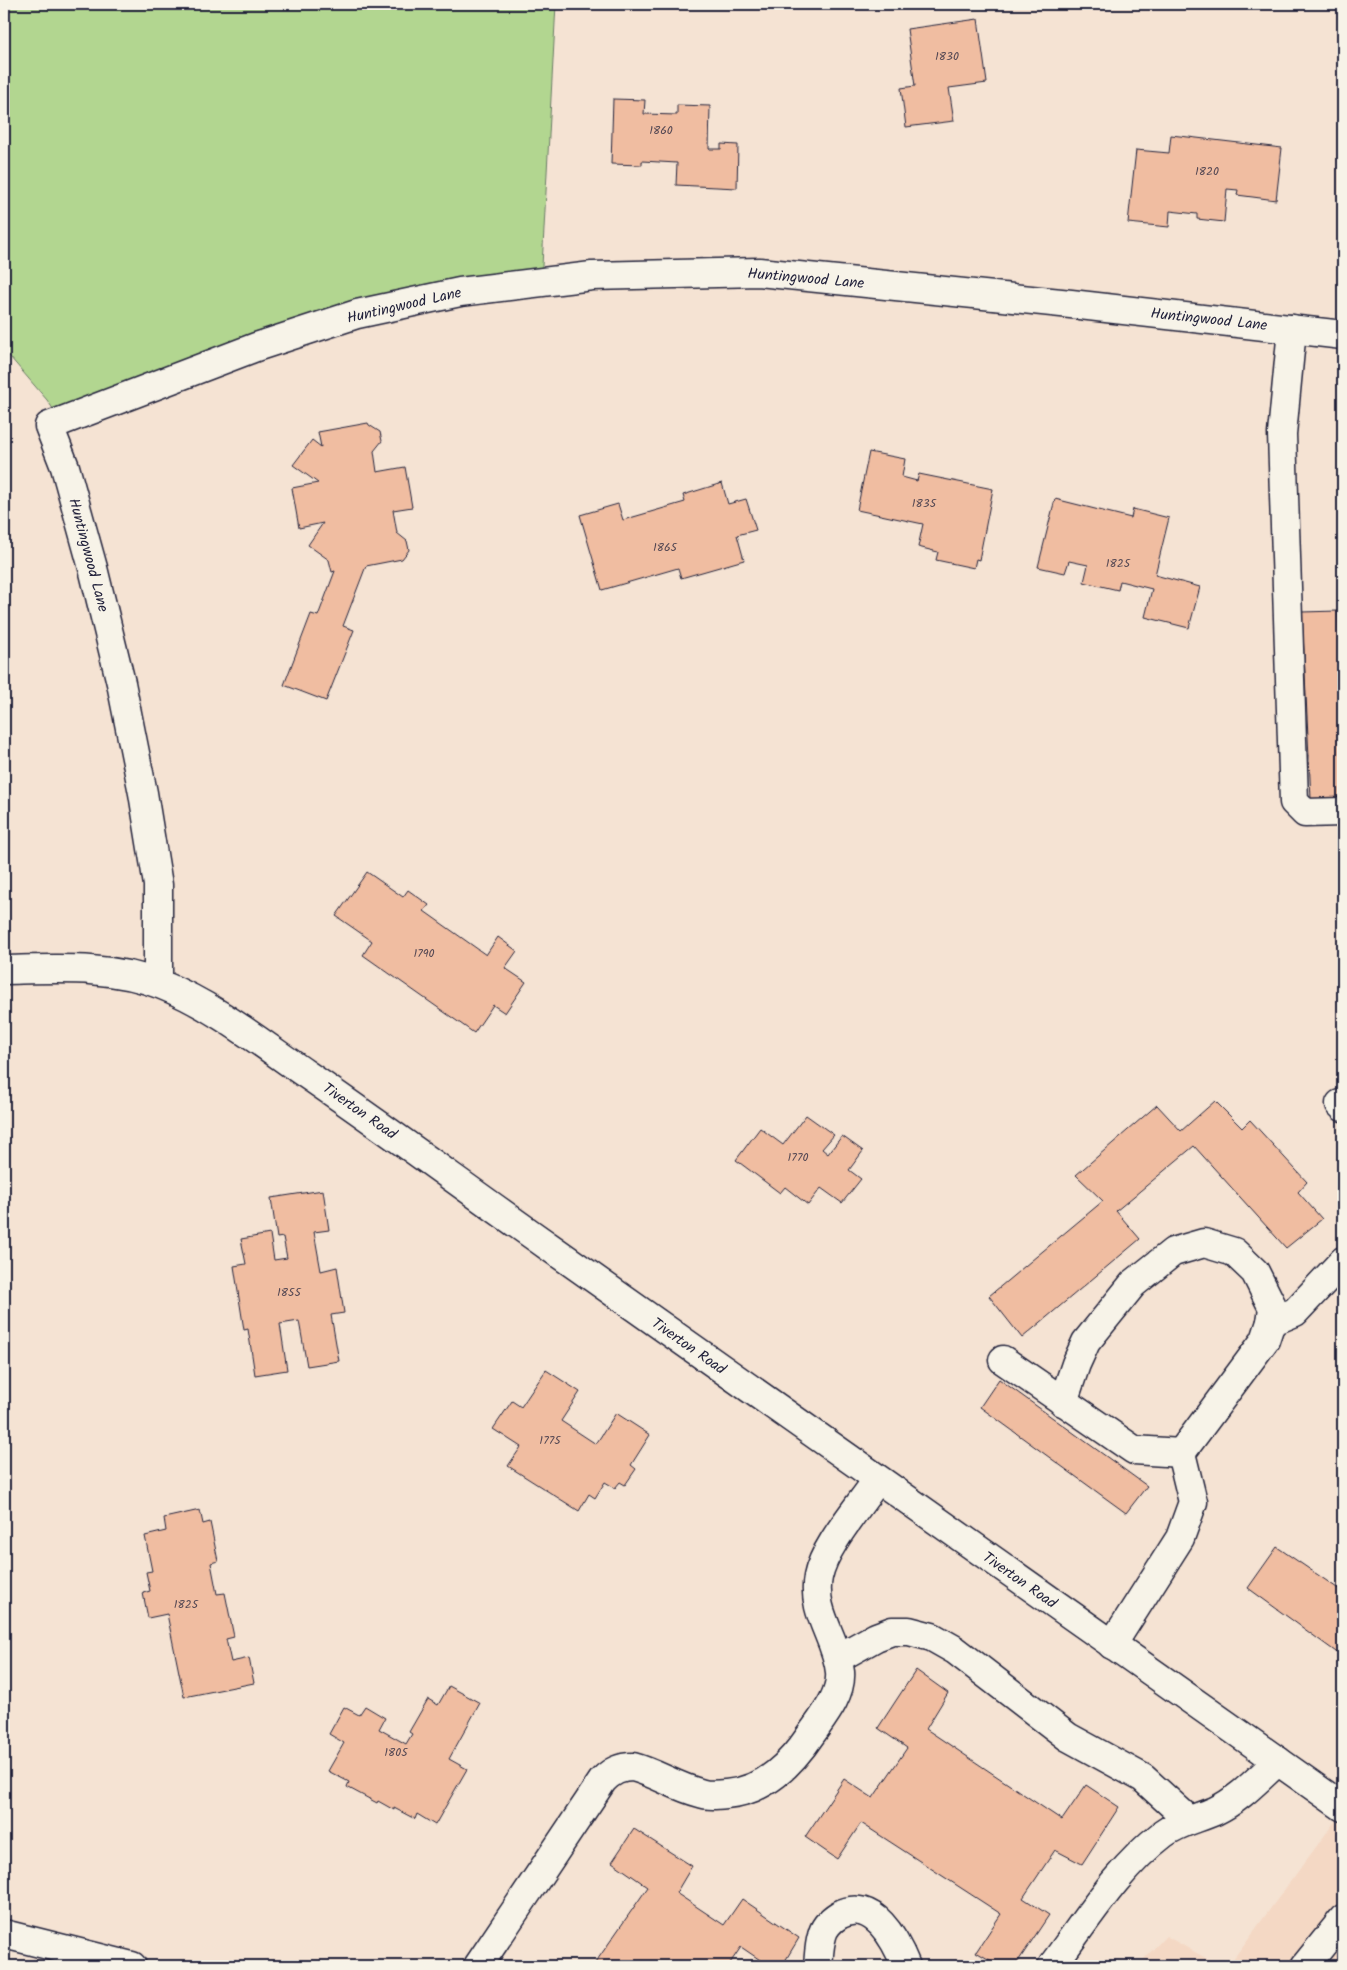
<svg xmlns="http://www.w3.org/2000/svg" width="1347" height="1970" font-family="Kalam,sans-serif">
<rect width="100%" height="100%" fill="#f5e3d3"/>
<filter id="ink" filterUnits="userSpaceOnUse"><feTurbulence type="fractalNoise" baseFrequency=".02" numOctaves="2"/><feDisplacementMap in="SourceGraphic" scale="10" xChannelSelector="R" yChannelSelector="G"/><feConvolveMatrix kernelMatrix="1 2 1 2 8 2 1 2 1" color-interpolation-filters="sRGB"/></filter>
<g filter="url(#ink)">
<g fill="#f4d8c4">
<polygon points="1336,1820 1343,1825 1343,1966 1228,1966"/>
<polygon points="1166,1936 1220,1966 1137,1966"/>
</g>
<polygon fill="#b2d690" stroke="#6a7c66" points="4,4 556,4 541,285 441,297 62,422 47,400 4,350"/>
<g fill="#f0bda1" stroke="#22223b">
<polygon points="978,19 987,83 949,88 954,121 906,127 901,88 915,86 907,29"/>
<polygon points="613,99 645,100 644,114 677,115 677,105 710,106 709,149 721,149 721,144 738,145 737,188 676,185 677,163 642,161 642,165 611,164"/>
<polygon points="1171,135 1282,148 1276,200 1237,195 1238,190 1227,189 1224,222 1197,219 1197,214 1170,211 1169,227 1128,223 1136,150 1169,153"/>
<polygon points="368,423 369,425 380,432 382,441 374,451 377,472 405,467 412,507 393,510 397,533 407,541 409,550 402,559 366,566 343,626 354,630 326,701 284,685 311,614 318,616 335,571 332,572 329,560 308,545 323,523 299,528 292,488 318,483 293,465 312,440 321,447 318,432"/>
<polygon points="869,452 905,459 902,477 917,481 919,474 993,489 979,560 976,559 974,568 936,560 938,552 918,547 923,524 857,510"/>
<polygon points="722,483 728,504 746,499 756,530 737,535 744,560 681,578 678,568 602,590 580,515 618,504 623,520 685,502 683,495"/>
<polygon points="1055,499 1131,518 1133,509 1169,518 1155,575 1200,587 1189,628 1145,617 1152,589 1120,581 1118,590 1084,582 1088,565 1069,561 1065,573 1038,567"/>
<polygon points="1338,611 1343,729 1343,798 1311,799 1302,612"/>
<polygon points="367,872 403,897 408,890 429,905 424,911 486,955 498,937 517,951 505,968 526,982 505,1013 493,1005 474,1033 363,955 372,941 336,916"/>
<polygon points="1215,1101 1242,1128 1250,1120 1307,1182 1298,1192 1322,1219 1286,1248 1194,1146 1116,1211 1140,1239 1022,1338 989,1296 1103,1201 1076,1175 1157,1105 1181,1131"/>
<polygon points="806,1115 834,1135 822,1149 828,1154 842,1136 863,1151 849,1170 861,1179 842,1203 821,1188 808,1205 785,1187 780,1193 736,1160 760,1128 783,1145"/>
<polygon points="323,1190 329,1230 314,1232 321,1271 337,1267 344,1313 331,1315 339,1361 307,1366 299,1321 280,1324 287,1370 255,1375 248,1329 244,1330 234,1266 246,1264 241,1239 270,1234 274,1260 287,1258 283,1237 277,1238 271,1198"/>
<polygon points="546,1370 580,1392 561,1421 596,1444 616,1413 650,1435 631,1465 636,1469 625,1485 620,1482 615,1488 605,1482 595,1498 589,1494 579,1511 508,1466 521,1447 493,1429 512,1401 521,1407"/>
<polygon points="999,1379 1147,1486 1126,1513 980,1407"/>
<polygon points="200,1510 203,1524 210,1522 218,1561 211,1563 217,1594 225,1593 234,1637 226,1639 231,1662 249,1658 254,1683 184,1697 167,1614 148,1618 143,1593 150,1591 146,1572 152,1571 145,1536 166,1531 164,1518"/>
<polygon points="1277,1547 1343,1592 1343,1657 1248,1588"/>
<polygon points="916,1670 948,1693 926,1729 1062,1820 1086,1785 1119,1807 1082,1864 1055,1850 1023,1898 1049,1915 1015,1966 1000,1966 976,1952 1001,1914 861,1823 837,1859 805,1837 844,1779 873,1798 907,1748 878,1728"/>
<polygon points="449,1686 480,1703 449,1759 467,1769 435,1825 417,1814 415,1819 394,1808 394,1810 378,1801 377,1803 347,1787 349,1782 328,1771 344,1743 329,1734 344,1707 359,1715 365,1706 385,1718 379,1729 406,1744 412,1734 409,1732 428,1699 438,1705"/>
<polygon points="634,1829 692,1866 676,1893 724,1925 742,1899 799,1938 782,1966 769,1966 741,1947 728,1966 593,1966 648,1887 612,1862"/>
</g>
<g fill="none" stroke-linecap="round" stroke-linejoin="round">
<g stroke="#22223b" stroke-width="31">
<g id="minor">
<polyline points="1292,329 1282,434 1294,802 1305,813 1343,812"/>
<path d="M 4,970 C 57,969 113,965 162,985 C 213,1005 261,1043 306,1074 C 388,1130 467,1189 548,1246 C 812,1434 1077,1621 1343,1807"/>
<polyline points="158,983 158,885 143,793 121,683 93,568 65,467 49,426 256,347 357,314 460,292 592,276 759,272 1071,304 1343,335"/>
<polyline points="1340,1104 1343,1107"/>
<polyline points="1271,1322 1295,1312 1343,1261"/>
<polyline points="1003,1360 1134,1450 1181,1453"/>
<polyline points="1063,1402 1076,1364 1086,1342 1133,1284 1173,1252 1204,1243 1234,1252 1255,1272 1273,1308 1271,1322 1265,1340 1181,1453 1193,1502 1180,1538 1112,1645"/>
<polyline points="838,1658 876,1637 892,1631 909,1631 932,1637 955,1650 1068,1737 1143,1778 1188,1819"/>
<polyline points="4,1934 132,1966"/>
<path d="M 478,1966 L 603,1780 C 612,1771 620,1767 633,1767 C 656,1773 676,1787 700,1793 C 708,1796 717,1795 726,1794 C 765,1791 791,1764 812,1733 C 824,1716 842,1694 840,1672 C 837,1638 811,1613 818,1577 C 824,1546 859,1507 877,1480"/>
<path d="M 818,1966 C 819,1956 819,1946 822,1936 C 824,1927 831,1920 839,1915 C 873,1896 896,1941 906,1966"/>
<path d="M 1052,1966 C 1086,1921 1117,1869 1163,1834 C 1179,1822 1197,1819 1215,1811 C 1239,1800 1259,1778 1278,1761"/>
<polyline points="1305,1966 1343,1919"/>
</g>
</g>
<use href="#minor" stroke="#f7f3e8" stroke-width="28"/>
</g>
</g>
<g text-anchor="middle" stroke-width="4" stroke-linejoin="round" paint-order="stroke">
<g font-size="12" fill="#564954">
<text x="947" y="60">1830</text>
<text x="661" y="134">1860</text>
<text x="1207" y="175">1820</text>
<text x="924" y="507">1835</text>
<text x="665" y="551">1865</text>
<text x="1118" y="567">1825</text>
<text x="424" y="957">1790</text>
<text x="798" y="1161">1770</text>
<text x="289" y="1296">1855</text>
<text x="550" y="1444">1775</text>
<text x="186" y="1608">1825</text>
<text x="396" y="1756">1805</text>
</g>
<g font-size="15" fill="#22223b" stroke="#f7f3e8">
<text transform="translate(806 278) rotate(5)" y="5">Huntingwood Lane</text>
<text transform="translate(404 305) rotate(-13)" y="5">Huntingwood Lane</text>
<text transform="translate(1209 319) rotate(6)" y="5">Huntingwood Lane</text>
<text transform="translate(89 555) rotate(75)" y="5">Huntingwood Lane</text>
<text transform="translate(360 1111) rotate(35)" y="5">Tiverton Road</text>
<text transform="translate(689 1346) rotate(35)" y="5">Tiverton Road</text>
<text transform="translate(1020 1580) rotate(35)" y="5">Tiverton Road</text>
</g>
</g>
<rect width="1347" height="1970" fill="none" stroke="#f7f3e8" stroke-width="20"/>
<rect x="10" y="10" width="1327" height="1950" fill="none" stroke="#22223b" stroke-width="2" filter="url(#ink)"/>
</svg>
